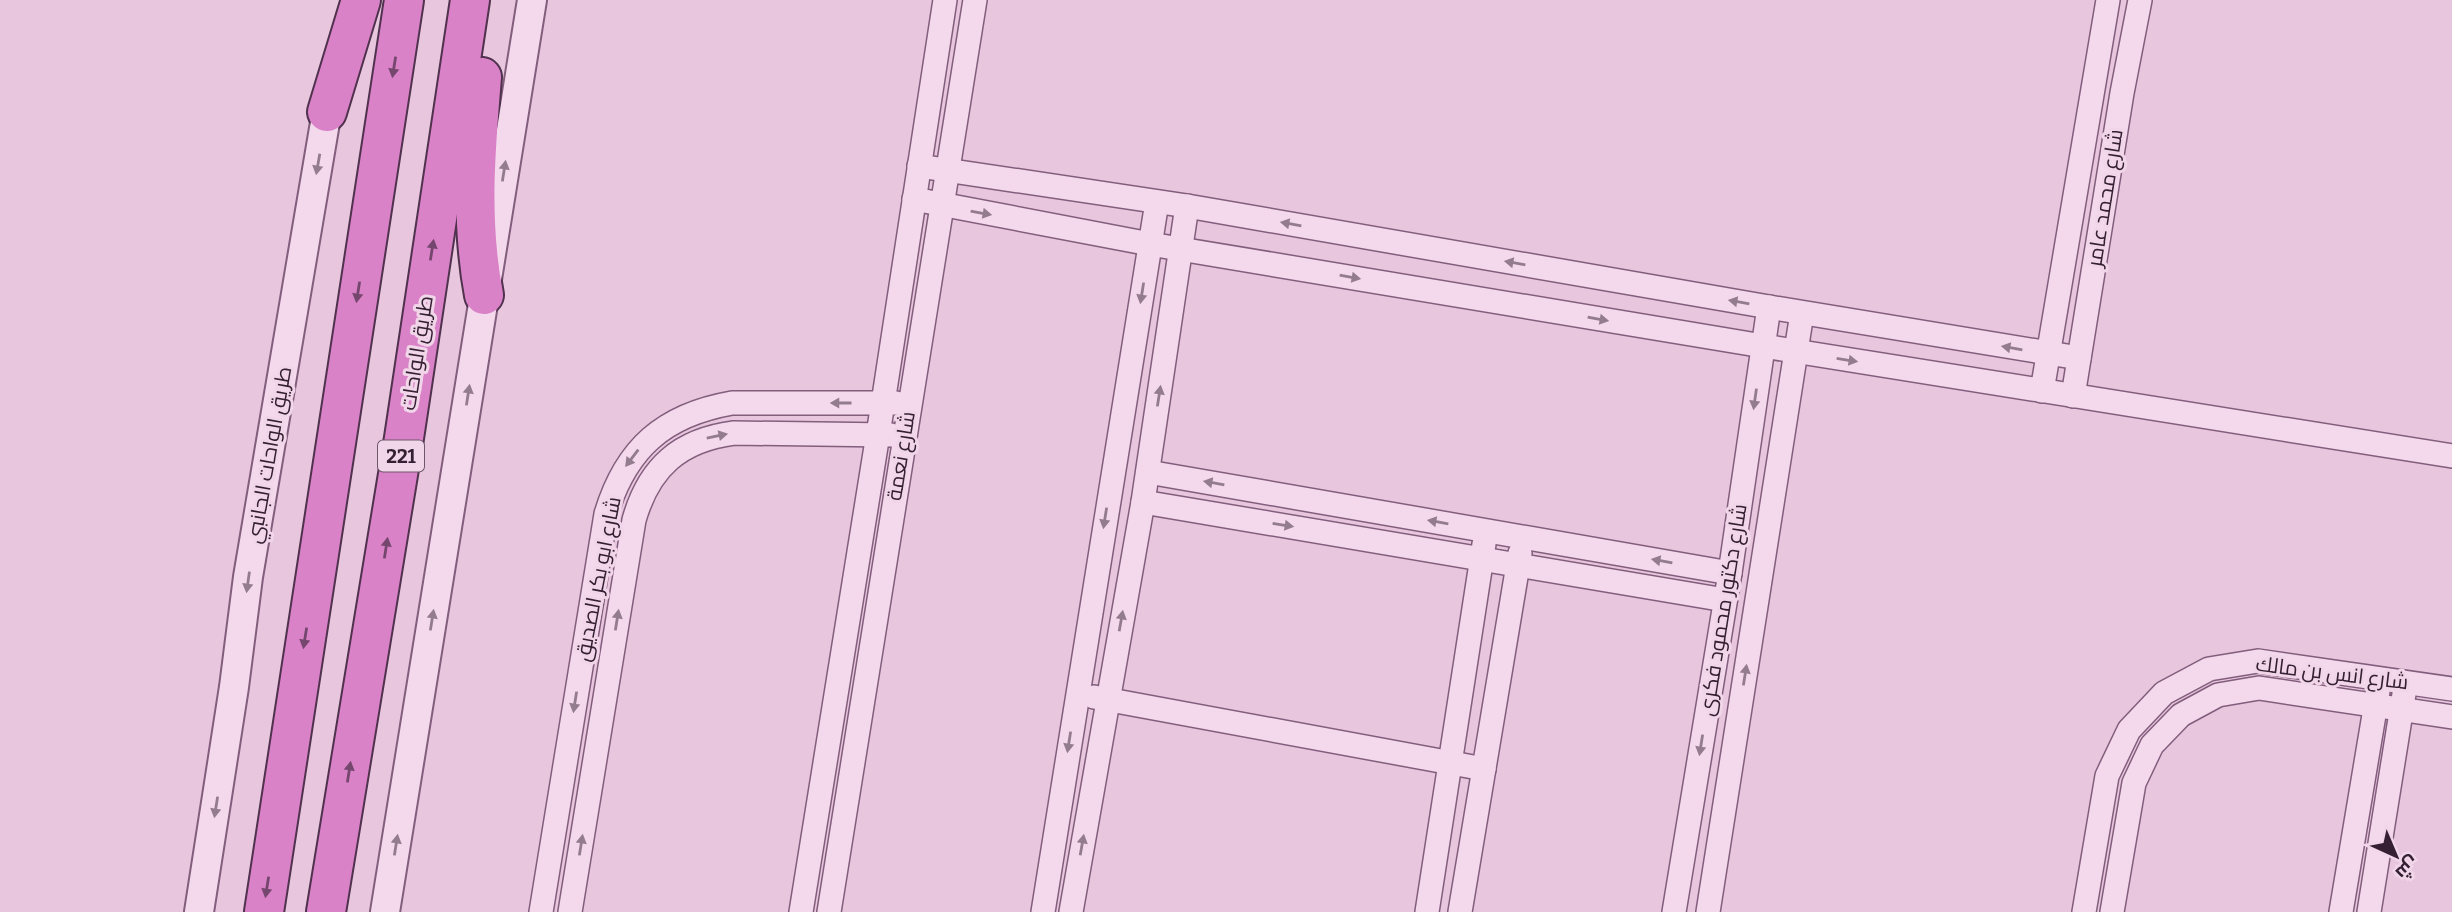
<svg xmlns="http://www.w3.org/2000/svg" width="2452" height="912" font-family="Bitter,Cairo,serif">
<rect width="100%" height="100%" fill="#e8c6de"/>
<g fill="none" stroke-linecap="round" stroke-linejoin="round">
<g stroke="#825e7d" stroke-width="26">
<g id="minor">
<polyline points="919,166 1187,206 1769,307 2079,358"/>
<polyline points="914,199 1150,244 1763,346 2452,456"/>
<polyline points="2042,391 2108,0"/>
<polyline points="2073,396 2122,93 2140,0"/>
<polyline points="1148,472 1730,573"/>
<polyline points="1143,502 1725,600"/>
<polyline points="1094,697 1484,769"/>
<path d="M 541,912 L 606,514 C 626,448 664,415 732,403 L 896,403"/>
<path d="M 570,912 L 634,520 C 649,467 680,440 734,433 L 891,435"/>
<polyline points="801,912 883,403 945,0"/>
<polyline points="829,912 975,0"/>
<polyline points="1043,912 1157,202"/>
<polyline points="1071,912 1143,502 1187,206"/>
<polyline points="1427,912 1484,544"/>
<polyline points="1460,912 1520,553"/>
<polyline points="1674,912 1730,573 1769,307"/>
<polyline points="1708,912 1802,313"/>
<polyline points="2084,912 2107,776 2129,730 2164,693 2209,669 2258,661 2452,689"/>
<polyline points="2112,912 2134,783 2152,745 2181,715 2218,695 2259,688 2452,717"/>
<polyline points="2341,912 2378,691"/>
<polyline points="2369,912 2404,694"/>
</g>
</g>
<g stroke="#825e7d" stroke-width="32">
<g id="tertiary">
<polyline points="199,912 234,687 248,577 330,93"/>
<polyline points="385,912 532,0"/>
</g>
</g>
<g stroke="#50324e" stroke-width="42">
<g id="trunk">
<path d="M 482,77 C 476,152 470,220 484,295"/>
<polyline points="327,112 361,0"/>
<polyline points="264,912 404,0"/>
<polyline points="326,912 404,438 470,0"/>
</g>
</g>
<use href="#minor" stroke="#f4d8ec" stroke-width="23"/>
<use href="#tertiary" stroke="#f4d8ec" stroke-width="28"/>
<use href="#trunk" stroke="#da82c8" stroke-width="38"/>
</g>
<defs><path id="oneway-solid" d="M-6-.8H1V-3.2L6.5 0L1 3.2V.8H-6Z" transform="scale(1.75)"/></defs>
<g fill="#76476e">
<use href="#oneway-solid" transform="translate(394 67) rotate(99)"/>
<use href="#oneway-solid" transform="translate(432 250) rotate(-81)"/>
<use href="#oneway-solid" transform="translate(358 292) rotate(99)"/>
<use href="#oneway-solid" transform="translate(386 548) rotate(-81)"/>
<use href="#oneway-solid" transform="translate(305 638) rotate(99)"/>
<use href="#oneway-solid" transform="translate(349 772) rotate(-81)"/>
<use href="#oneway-solid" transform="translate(267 887) rotate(99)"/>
</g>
<g fill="#947c8f">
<use href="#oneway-solid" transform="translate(318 164) rotate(100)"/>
<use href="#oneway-solid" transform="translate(504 171) rotate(-81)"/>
<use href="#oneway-solid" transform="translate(981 213) rotate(10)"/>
<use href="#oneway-solid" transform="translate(1291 224) rotate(-170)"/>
<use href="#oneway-solid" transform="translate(1515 263) rotate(-170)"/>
<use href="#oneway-solid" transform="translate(1350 277) rotate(10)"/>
<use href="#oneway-solid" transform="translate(1142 293) rotate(99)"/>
<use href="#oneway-solid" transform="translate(1739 302) rotate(-170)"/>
<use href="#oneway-solid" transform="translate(1598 319) rotate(10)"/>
<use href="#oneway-solid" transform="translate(2012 348) rotate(-170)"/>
<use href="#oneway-solid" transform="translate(1847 360) rotate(9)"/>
<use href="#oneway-solid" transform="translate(468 395) rotate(-81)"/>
<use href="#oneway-solid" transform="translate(1159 396) rotate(-81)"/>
<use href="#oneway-solid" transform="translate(1755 399) rotate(98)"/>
<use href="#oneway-solid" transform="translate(841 403) rotate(180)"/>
<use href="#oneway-solid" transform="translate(717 436) rotate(-12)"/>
<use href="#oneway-solid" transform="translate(632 458) rotate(127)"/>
<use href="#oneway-solid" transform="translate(1214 483) rotate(-170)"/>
<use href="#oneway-solid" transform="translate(1105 518) rotate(99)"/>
<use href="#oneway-solid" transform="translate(1438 522) rotate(-170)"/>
<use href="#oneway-solid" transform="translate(1283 525) rotate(9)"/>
<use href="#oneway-solid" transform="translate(1662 561) rotate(-170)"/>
<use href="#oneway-solid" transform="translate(248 582) rotate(98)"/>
<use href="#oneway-solid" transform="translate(432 620) rotate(-81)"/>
<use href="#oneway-solid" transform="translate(617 620) rotate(-81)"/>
<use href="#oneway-solid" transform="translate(1121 621) rotate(-80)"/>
<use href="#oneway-solid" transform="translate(1745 675) rotate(-81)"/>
<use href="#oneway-solid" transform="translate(575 702) rotate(99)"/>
<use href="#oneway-solid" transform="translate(1069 742) rotate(99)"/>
<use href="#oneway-solid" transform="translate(1701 745) rotate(99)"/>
<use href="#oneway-solid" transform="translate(216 807) rotate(99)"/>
<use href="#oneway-solid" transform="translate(396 845) rotate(-81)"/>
<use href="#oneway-solid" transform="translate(581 845) rotate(-81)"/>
<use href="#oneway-solid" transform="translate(1082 845) rotate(-80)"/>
</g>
<g text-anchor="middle" stroke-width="6" stroke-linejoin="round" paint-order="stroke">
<rect fill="#f1d5e8" stroke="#6d5669" stroke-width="2" x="378" y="440.5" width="46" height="31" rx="5"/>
<g font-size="19" font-weight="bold" fill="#342032">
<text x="401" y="463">221</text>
</g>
<g font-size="21" fill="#342032" stroke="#f1d5e8">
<text transform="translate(2105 198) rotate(-81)" y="7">شارع محمد عامر</text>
<text transform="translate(417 353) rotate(-81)" y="7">طريق الواحات</text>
<text transform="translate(269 455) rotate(-80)" y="7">طريق الواحات الجانبي</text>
<text transform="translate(901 456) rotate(-81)" y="7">شارع نعمة</text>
<text transform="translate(598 579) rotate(-79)" y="7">شارع ابو بكر الصديق</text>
<text transform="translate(1723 610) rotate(-81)" y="7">شارع دكتور محمود فكرى</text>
<text transform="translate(2332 673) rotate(7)" y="7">شارع انس بن مالك</text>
</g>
</g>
<g transform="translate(2396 856) rotate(136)" stroke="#f1d5e8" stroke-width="5" paint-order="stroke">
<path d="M0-5L12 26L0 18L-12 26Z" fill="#342032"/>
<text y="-10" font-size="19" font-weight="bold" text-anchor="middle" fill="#342032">ش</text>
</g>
</svg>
